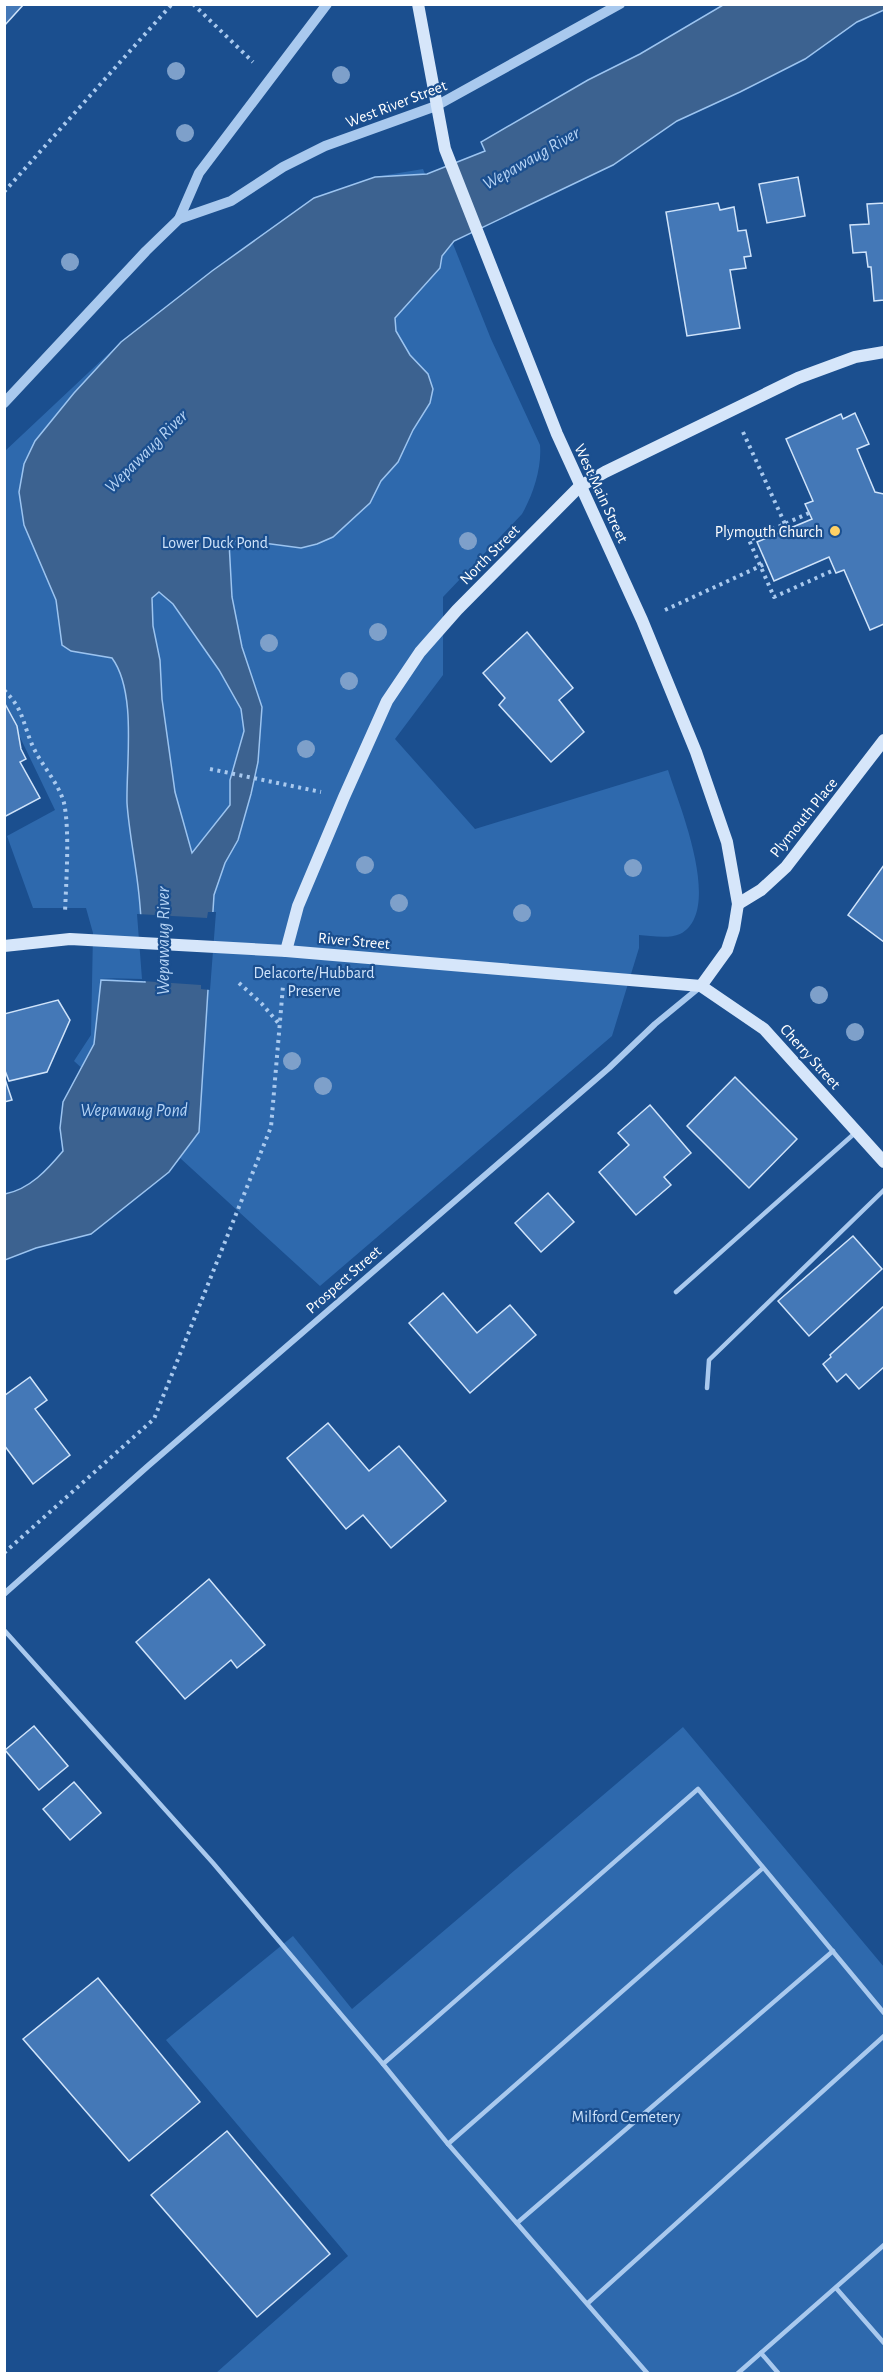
<svg xmlns="http://www.w3.org/2000/svg" width="889" height="2378" font-family="'Alegreya Sans',sans-serif">
<rect width="100%" height="100%" fill="#1b4f8f"/>
<g fill="#2e69ad">
<path d="M 423,169 L 491,339 L 540,445 C 542,468 533,495 522,514 L 443,597 L 443,675 L 395,739 L 475,829 L 668,770 C 679,805 724,911 680,934 C 669,939 651,936 639,935 L 639,948 L 612,1036 L 320,1286 L 74,1061 L 91,1035 L 93,933 L 86,908 L 33,908 L 7,836 L 55,810 L 5,706 L 5,451 L 121,342 L 212,271 L 314,198 L 375,177 Z"/>
<polygon points="683,1727 884,1967 884,2373 216,2373 348,2256 166,2040 293,1936 352,2009"/>
</g>
<path fill="#3c6290" stroke="#9cc4f0" stroke-width="1.5" fill-rule="evenodd" d="M 723,5 L 884,5 L 884,10 L 857,22 L 805,59 L 740,92 L 677,121 L 613,165 L 454,241 L 442,256 L 440,268 L 395,318 L 396,331 L 410,355 L 428,374 L 433,389 L 430,403 L 413,430 L 398,462 L 381,481 L 370,503 L 333,537 L 317,544 L 301,548 L 241,540 L 229,542 L 232,597 L 242,647 L 262,707 L 258,762 L 251,794 L 238,840 L 225,863 L 214,895 L 199,1132 L 169,1172 L 91,1234 L 36,1248 L 5,1260 L 5,1194 C 30,1189 47,1170 63,1151 L 60,1128 L 63,1102 L 94,1044 L 101,980 L 145,982 C 143,953 142,924 139,895 C 136,864 129,833 127,803 C 126,763 137,692 112,658 L 71,651 L 62,645 L 56,600 L 24,525 L 19,492 L 24,464 L 35,441 L 74,393 L 121,342 L 212,271 L 314,198 L 375,177 L 427,174 L 485,151 L 481,142 L 588,80 L 640,54 ZM 159,592 L 173,604 L 219,670 L 241,709 L 244,731 L 230,780 L 230,805 L 192,853 L 175,792 L 162,699 L 160,660 L 153,626 L 152,598 Z"/>
<polygon fill="#1b4f8f" points="208,912 216,912 210,990 201,989 201,985 99,978 142,979 137,914 207,918"/>
<g fill="#4478b7" stroke="#cfe3fa" stroke-width="1.5">
<polygon points="4,4 24,4 4,26"/>
<polygon points="798,177 805,216 767,223 759,184"/>
<polygon points="718,203 720,210 734,207 738,231 746,230 751,256 744,257 746,268 730,270 740,328 687,336 666,212"/>
<polygon points="884,203 884,300 874,301 871,267 868,267 866,252 853,253 850,225 869,224 867,204"/>
<polygon points="855,413 869,444 857,449 875,492 884,494 884,624 870,630 844,570 836,573 829,557 774,581 757,542 812,519 805,504 813,501 786,439 841,414 843,419"/>
<polygon points="527,632 573,688 559,700 584,732 551,762 499,705 505,698 483,673"/>
<polygon points="4,702 17,726 21,749 26,759 20,762 40,798 4,817"/>
<polygon points="884,865 884,942 848,915"/>
<polygon points="58,1000 70,1020 47,1072 9,1081 4,1068 4,1014"/>
<polygon points="4,1076 12,1100 4,1102"/>
<polygon points="735,1077 797,1139 749,1188 687,1126"/>
<polygon points="650,1105 691,1153 664,1177 671,1185 636,1215 599,1172 629,1145 618,1133"/>
<polygon points="548,1193 574,1222 541,1252 515,1223"/>
<polygon points="853,1236 882,1269 809,1336 778,1301"/>
<polygon points="443,1293 477,1333 510,1305 536,1335 470,1393 409,1323"/>
<polygon points="884,1306 884,1367 859,1389 846,1374 837,1382 823,1364 831,1357 830,1355"/>
<polygon points="30,1377 47,1400 35,1409 70,1455 33,1484 4,1445 4,1396"/>
<polygon points="328,1423 369,1471 399,1446 446,1501 391,1548 363,1515 346,1529 287,1458"/>
<polygon points="209,1579 265,1645 237,1668 231,1660 185,1699 136,1642"/>
<polygon points="34,1726 68,1766 39,1790 5,1750"/>
<polygon points="74,1782 101,1813 70,1840 43,1809"/>
<polygon points="98,1978 200,2102 129,2161 23,2039"/>
<polygon points="227,2131 330,2254 257,2317 151,2195"/>
</g>
<g fill="none" stroke-linecap="round" stroke-linejoin="round">
<g stroke="#a9c9ee" stroke-width="4" stroke-dasharray="3 4.5" stroke-linecap="butt">
<polyline points="193,4 253,62"/>
<polyline points="4,192 172,4"/>
<polyline points="743,432 785,524"/>
<polyline points="809,513 749,540 774,597 834,570"/>
<polyline points="665,610 767,563"/>
<path d="M 4,690 C 23,709 22,720 31,742 C 39,763 58,781 64,803 C 70,831 66,883 65,913"/>
<polyline points="210,769 321,792"/>
<polyline points="239,983 262,1004 280,1025"/>
<polyline points="4,1553 154,1419 271,1127 283,986"/>
</g>
<g stroke="#a9c9ee" stroke-width="4.5">
<polyline points="676,1292 855,1133"/>
<polyline points="707,1388 709,1360 884,1190"/>
<polyline points="4,1630 213,1863 383,2064"/>
<polyline points="448,2144 763,1868"/>
<polyline points="517,2223 833,1951"/>
<polyline points="836,2288 884,2343"/>
<polyline points="588,2303 884,2036"/>
<polyline points="761,2353 779,2374"/>
<polyline points="648,2374 448,2144 383,2064 698,1789 884,2013"/>
<polyline points="737,2374 884,2245"/>
</g>
<polyline stroke="#a9c9ee" stroke-width="6" points="4,1594 148,1466 609,1068 655,1024 700,987"/>
<g stroke="#a9c9ee" stroke-width="10">
<polyline points="179,219 199,173 327,4"/>
<polyline points="4,403 146,251 179,219 231,201 283,167 325,146 436,106 620,4"/>
</g>
<g stroke="#d6e6fa" stroke-width="12">
<polyline points="418,4 445,149 557,434 642,620 696,752 727,842 738,904 734,929 727,950 701,986"/>
<polyline points="738,904 761,890 786,867 884,740"/>
<polyline points="4,946 70,939 286,951 701,986 764,1029 884,1162"/>
<polyline points="286,951 298,906 344,797 387,701 420,652 457,610 579,487 605,472 798,378 855,357 884,352"/>
</g>
</g>
<g fill="#7ea0ca">
<circle cx="176" cy="71" r="9"/>
<circle cx="341" cy="75" r="9"/>
<circle cx="185" cy="133" r="9"/>
<circle cx="70" cy="262" r="9"/>
<circle cx="468" cy="541" r="9"/>
<circle cx="378" cy="632" r="9"/>
<circle cx="269" cy="643" r="9"/>
<circle cx="349" cy="681" r="9"/>
<circle cx="306" cy="749" r="9"/>
<circle cx="365" cy="865" r="9"/>
<circle cx="633" cy="868" r="9"/>
<circle cx="399" cy="903" r="9"/>
<circle cx="522" cy="913" r="9"/>
<circle cx="819" cy="995" r="9"/>
<circle cx="855" cy="1032" r="9"/>
<circle cx="292" cy="1061" r="9"/>
<circle cx="323" cy="1086" r="9"/>
</g>
<circle fill="#ffd166" stroke="#1b4f8f" stroke-width="2" cx="835" cy="531" r="6"/>
<g text-anchor="middle" stroke-width="4.5" stroke-linejoin="round" paint-order="stroke">
<g font-size="16" fill="#fff" stroke="#1b4f8f">
<text transform="translate(396 103) rotate(-21)" y="6">West River Street</text>
<text transform="translate(602 493) rotate(65)" y="6">West Main Street</text>
<text transform="translate(489 554) rotate(-45)" y="6">North Street</text>
<text transform="translate(803 817) rotate(-51)" y="6">Plymouth Place</text>
<text transform="translate(354 940) rotate(5)" y="6">River Street</text>
<text transform="translate(811 1056) rotate(48)" y="6">Cherry Street</text>
<text transform="translate(343 1279) rotate(-41)" y="6">Prospect Street</text>
</g>
<g font-size="16" fill="#fff" stroke="#1b4f8f" text-anchor="end">
<text x="823" y="537">Plymouth Church</text>
</g>
<g font-size="16" fill="#cfe3fa" stroke="#1b4f8f">
<text x="215" y="548">Lower Duck Pond</text>
<text x="314" y="978">Delacorte/Hubbard<tspan x="314" dy="18">Preserve</tspan></text>
<text x="626" y="2122">Milford Cemetery</text>
</g>
<g font-size="18" font-style="italic" fill="#b5d3f5" stroke="#1b4f8f">
<text transform="translate(531 158) rotate(-30)" y="6">Wepawaug River</text>
<text transform="translate(146 451) rotate(-45)" y="6">Wepawaug River</text>
<text transform="translate(163 941) rotate(-90)" y="6">Wepawaug River</text>
<text x="134" y="1116">Wepawaug Pond</text>
</g>
</g>
<rect width="889" height="2378" fill="none" stroke="#ffffff" stroke-width="12"/>
</svg>
